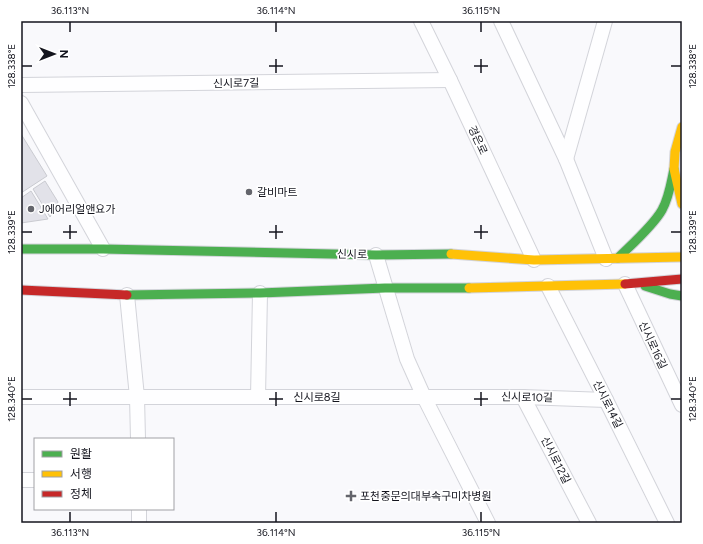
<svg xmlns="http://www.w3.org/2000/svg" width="703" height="544" font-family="Figtree,'Noto Sans KR',sans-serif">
<rect width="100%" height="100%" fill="#f9f9fc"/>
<g fill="#e2e2e9" stroke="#cacbd1">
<polygon points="21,134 47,176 21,193"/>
<polygon points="45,181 58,202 50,217 33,189"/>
<polygon points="31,191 48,219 21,223 21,198"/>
</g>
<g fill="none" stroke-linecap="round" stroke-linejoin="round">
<g stroke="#d3d4da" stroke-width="16">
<g id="street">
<polyline points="421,21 450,80 534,260"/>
<polyline points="501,21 566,159 606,259"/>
<polyline points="21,85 450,80"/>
<polyline points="21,103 103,249"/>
<polyline points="566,159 605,21"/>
<polyline points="376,255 407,359 424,397 488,523"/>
<polyline points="625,284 682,405"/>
<polyline points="548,286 606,400 667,523"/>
<polyline points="127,295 137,397 138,439"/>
<polyline points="21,397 523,397 606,400"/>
<polyline points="258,397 260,293"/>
<polyline points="523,397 589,523"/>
<polyline points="21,480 35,480"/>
<polyline points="139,509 139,523"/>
</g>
</g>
<g stroke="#d3d4da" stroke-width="11">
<g id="fast">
<polyline points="21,249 103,249 376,255 451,254"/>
<path d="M 618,258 C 631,245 653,226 662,210 C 669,198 671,183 674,169"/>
<polyline points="645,286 670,294 682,296"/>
<polyline points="127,295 260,293 385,288 469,288"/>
</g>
</g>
<g stroke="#d3d4da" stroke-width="11">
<g id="slow">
<polyline points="682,127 675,152 674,169 682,204"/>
<polyline points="451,254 534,260 682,257"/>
<polyline points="469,288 625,284"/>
</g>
</g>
<g stroke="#d3d4da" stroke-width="11">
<g id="jam">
<polyline points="625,284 682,279"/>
<polyline points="21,290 127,295"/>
</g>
</g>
<use href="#street" stroke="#fefeff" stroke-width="14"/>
<use href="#fast" stroke="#4caf50" stroke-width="9"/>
<use href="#slow" stroke="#ffc107" stroke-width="9"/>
<use href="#jam" stroke="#c62828" stroke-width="9"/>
</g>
<path fill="none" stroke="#14151e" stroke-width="1.5" d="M 70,22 L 70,32M 276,22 L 276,32M 481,22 L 481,32M 276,59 L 276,73M 481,59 L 481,73M 22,66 L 32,66M 269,66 L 283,66M 474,66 L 488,66M 671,66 L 681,66M 70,225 L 70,239M 276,225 L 276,239M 481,225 L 481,239M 22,232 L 32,232M 63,232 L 77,232M 269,232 L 283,232M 474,232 L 488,232M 671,232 L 681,232M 70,392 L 70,406M 276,392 L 276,406M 481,392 L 481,406M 22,399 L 32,399M 63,399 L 77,399M 269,399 L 283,399M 474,399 L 488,399M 671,399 L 681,399M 70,512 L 70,522M 276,512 L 276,522M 481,512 L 481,522"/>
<g fill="#64656c" stroke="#fff" stroke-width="1.5">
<circle cx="249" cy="192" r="4"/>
<circle cx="31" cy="209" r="4"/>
<path d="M349 490h4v4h4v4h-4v4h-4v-4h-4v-4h4z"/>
</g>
<g text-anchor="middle" stroke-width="3.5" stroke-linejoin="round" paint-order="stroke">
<g font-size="11" fill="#14151e" stroke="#fff">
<text transform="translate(236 83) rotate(-1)" y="4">신시로7길</text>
<text transform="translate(478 140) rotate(65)" y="4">경은로</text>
<text transform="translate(352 254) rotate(1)" y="4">신시로</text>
<text transform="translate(653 345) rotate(65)" y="4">신시로16길</text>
<text x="317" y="401">신시로8길</text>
<text transform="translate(527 397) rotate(1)" y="4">신시로10길</text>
<text transform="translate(608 404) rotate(63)" y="4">신시로14길</text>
<text transform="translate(556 460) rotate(63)" y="4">신시로12길</text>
</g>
<g font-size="11" fill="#14151e" stroke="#fff" text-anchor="start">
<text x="257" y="196">갈비마트</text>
<text x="39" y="213">J에어리얼앤요가</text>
<text x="360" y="500">포천중문의대부속구미차병원</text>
</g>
</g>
<rect width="703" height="544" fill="none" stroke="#ffffff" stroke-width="44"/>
<rect x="34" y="438" width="140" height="72" fill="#ffffff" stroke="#a1a1a5"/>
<rect x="42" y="451" width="20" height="6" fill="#4caf50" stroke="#a1a1a5"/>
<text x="70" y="458" font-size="12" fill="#14151e">원활</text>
<rect x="42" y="471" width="20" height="6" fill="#ffc107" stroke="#a1a1a5"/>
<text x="70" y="478" font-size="12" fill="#14151e">서행</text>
<rect x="42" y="491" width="20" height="6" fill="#c62828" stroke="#a1a1a5"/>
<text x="70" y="498" font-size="12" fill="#14151e">정체</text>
<g transform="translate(54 54) rotate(90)" stroke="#ffffff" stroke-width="3" paint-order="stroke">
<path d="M0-3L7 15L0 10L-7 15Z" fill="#14151e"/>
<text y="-6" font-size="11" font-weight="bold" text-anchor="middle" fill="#14151e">N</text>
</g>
<rect x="22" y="22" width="659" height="500" fill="none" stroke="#14151e" stroke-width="1.5"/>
<g font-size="10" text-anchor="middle" fill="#14151e">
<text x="70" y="14">36.113°N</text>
<text x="276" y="14">36.114°N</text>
<text x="481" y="14">36.115°N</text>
<text transform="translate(692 66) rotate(-90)" y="4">128.338°E</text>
<text transform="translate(11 66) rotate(-90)" y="4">128.338°E</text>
<text transform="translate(692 232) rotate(-90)" y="4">128.339°E</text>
<text transform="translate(11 232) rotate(-90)" y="4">128.339°E</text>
<text transform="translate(692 399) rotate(-90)" y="4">128.340°E</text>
<text transform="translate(11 399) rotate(-90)" y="4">128.340°E</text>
<text x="70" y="536">36.113°N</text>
<text x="276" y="536">36.114°N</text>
<text x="481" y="536">36.115°N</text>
</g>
</svg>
